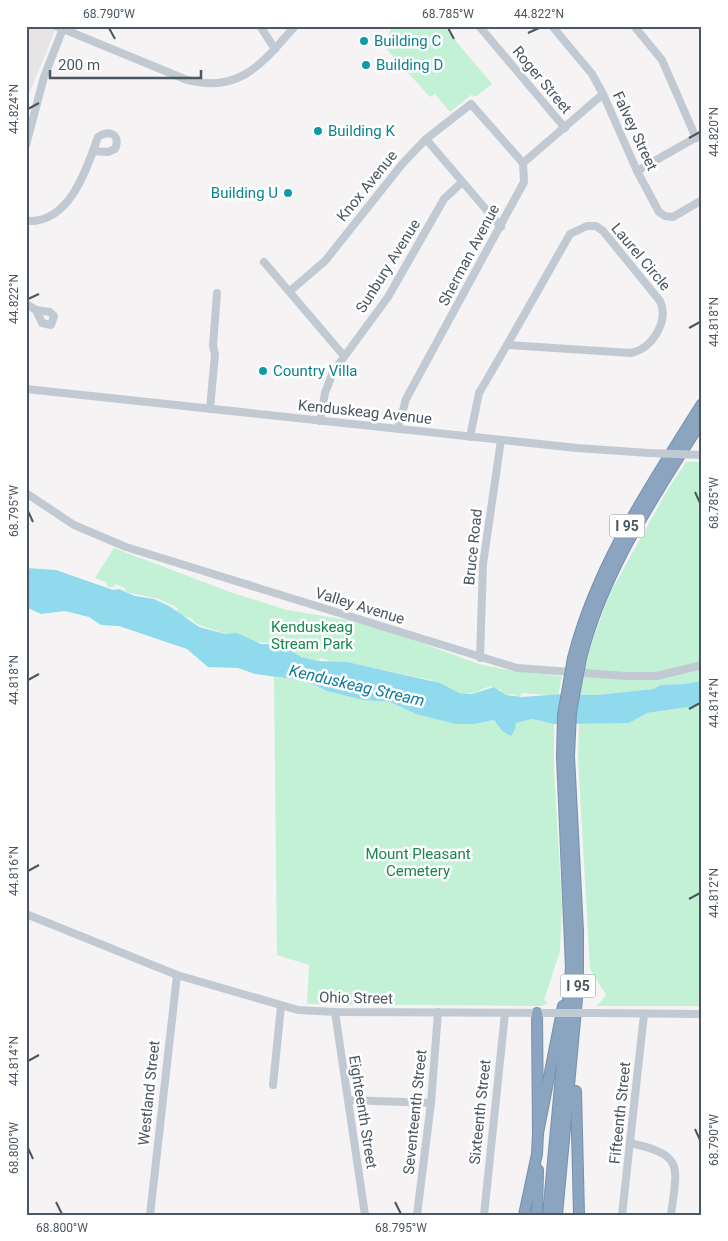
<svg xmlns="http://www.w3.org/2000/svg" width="728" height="1241" font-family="Roboto,sans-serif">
<rect width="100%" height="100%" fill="#f5f3f3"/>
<polygon fill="#e6e4e5" points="26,26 57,26 26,101"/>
<g fill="#c3f1d5">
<polygon points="393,26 443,26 492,84 476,96 471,95 450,112 435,94 430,97 383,45"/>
<polygon points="686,462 702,462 702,681 684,684 661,685 653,689 597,695 578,694 590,648 610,593 667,491"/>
<polygon points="114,548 230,592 287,610 347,620 381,628 479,664 512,671 562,676 558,696 523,693 519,697 513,694 503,695 501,690 490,686 474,693 459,693 458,695 431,680 345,662 333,662 320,658 319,660 321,662 318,662 293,655 292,650 278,643 254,642 235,634 226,634 205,627 195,623 191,618 179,615 176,611 178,608 159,599 126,592 125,588 115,584 114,587 108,587 106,582 95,578"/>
<polygon points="274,677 307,681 327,691 363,700 390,702 416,714 474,724 494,720 502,731 515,729 515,723 532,719 554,724 554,770 562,907 560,951 544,1000 548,1003 542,1006 307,1004 309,965 277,955"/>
<polygon points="702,705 702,1006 597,1006 606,995 590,969 578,757 579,723 628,723 647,713"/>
</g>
<polygon fill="#90daee" points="26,568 56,570 113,590 119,589 135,596 154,599 169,606 199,627 225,634 237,633 261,644 279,644 301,657 317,661 347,662 440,683 459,693 472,694 494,687 506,695 522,697 562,694 597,695 653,689 661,685 684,684 702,681 702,705 647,713 629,723 554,724 532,719 516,723 515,729 511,736 502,731 494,720 474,724 456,724 416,714 390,702 363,700 327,691 307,681 255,674 238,668 208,667 187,649 119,626 101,625 89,617 65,611 41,614 28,608"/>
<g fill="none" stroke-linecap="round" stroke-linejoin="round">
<g stroke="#7690ad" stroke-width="12">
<g id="highway">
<path d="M 573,658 C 597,564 651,485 702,404"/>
<path d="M 581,658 C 604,569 654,497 702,420"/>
<polyline points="576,1091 579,1215"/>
<polyline points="538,1133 563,1006"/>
<polyline points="524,1215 537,1154 538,1133 537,1013"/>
<polyline points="537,1215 538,1170"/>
<polyline points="548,1215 571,968 562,757"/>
<polyline points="557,1215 578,988 578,931 569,756"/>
</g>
</g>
<g stroke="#c1cad2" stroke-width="8">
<path d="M 56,26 L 187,80 C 241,94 263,62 295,26"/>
<polyline points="260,26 275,49"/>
<polyline points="479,26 565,128"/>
<polyline points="552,26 592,74 603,94 637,171 659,212 665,216 673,217 702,200"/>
<polyline points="634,26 662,60 696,138"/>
<polyline points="426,139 501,227"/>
<polyline points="26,145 44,77 64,26"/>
<polyline points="523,163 603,94"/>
<polyline points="637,171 702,134"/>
<path d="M 26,221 C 69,224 86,171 98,137 C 110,129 121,135 115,149 L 108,152 L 93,151"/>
<path d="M 587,226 L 596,226 L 603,231 L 660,301 C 669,321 653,348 631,353 L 507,345 L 570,234 Z"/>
<polyline points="264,262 344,356"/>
<polyline points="290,291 325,261 403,163 426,139 471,104 523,163 524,182 406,399 398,429"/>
<polyline points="26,304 36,310 50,312 54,316 51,325 42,323 36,310"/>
<polyline points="26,389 577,448 649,453"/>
<polyline points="210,409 215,354 213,346 217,293"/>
<polyline points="320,421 325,393 333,372 388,297 444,199 461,183"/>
<polyline points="470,437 479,393 507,345"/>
<polyline points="26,493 74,525 126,547 517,668 626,676 657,676 702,665"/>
<polyline points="480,658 483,564 501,440"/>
<polyline points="26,914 177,975 298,1010 335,1012 552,1013"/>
<polyline points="335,1012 365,1215"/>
<polyline points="594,1013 702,1014"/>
<polyline points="273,1085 281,1006"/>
<polyline points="348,1100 431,1103"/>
<path d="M 630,1143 C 685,1155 677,1166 671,1215"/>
<polyline points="150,1215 177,975"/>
<polyline points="417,1215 431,1103 438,1012"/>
<polyline points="484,1215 505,1013"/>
<polyline points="622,1215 644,1014"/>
</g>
<use href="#highway" stroke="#8ba5c1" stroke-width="10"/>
<g stroke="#7690ad" stroke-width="12" stroke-linecap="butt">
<g id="highway-bridge">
<polyline points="569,756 571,712 581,658"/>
<polyline points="562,757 563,715 573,658"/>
</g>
</g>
<g stroke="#c1cad2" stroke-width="8">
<polyline points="649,453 702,455"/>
<polyline points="552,1013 594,1013"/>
</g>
<use href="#highway-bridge" stroke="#8ba5c1" stroke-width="10"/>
</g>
<path fill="none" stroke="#4a5661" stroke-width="2" d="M 109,28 L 115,39M 448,28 L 454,39M 528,33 L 539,28M 28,109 L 39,103M 689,138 L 700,132M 28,299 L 39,294M 689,328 L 700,322M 695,492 L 700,503M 28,511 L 33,522M 28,680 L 39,674M 689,709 L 700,703M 28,871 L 39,865M 689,899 L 700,893M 28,1061 L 39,1055M 695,1129 L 700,1140M 28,1148 L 33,1159M 56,1202 L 62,1214M 395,1202 L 401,1214"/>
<g fill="#0f9aa8" stroke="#fff" stroke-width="2">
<circle cx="364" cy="41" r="5"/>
<circle cx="366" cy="65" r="5"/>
<circle cx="318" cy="131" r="5"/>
<circle cx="288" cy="193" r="5"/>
<circle cx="263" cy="371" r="5"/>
</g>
<g text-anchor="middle" stroke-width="5" stroke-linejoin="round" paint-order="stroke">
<g fill="#fff" stroke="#808990" stroke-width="1">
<rect x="609.5" y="514.5" width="35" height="23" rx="4"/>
<rect x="560.5" y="974.5" width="35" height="23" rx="4"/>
</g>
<g font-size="14" font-weight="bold" fill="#4a5661">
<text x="627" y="531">I 95</text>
<text x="578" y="991">I 95</text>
</g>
<g font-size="15" fill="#0d838f" stroke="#fff" text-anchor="start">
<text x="374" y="46">Building C</text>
<text x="376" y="70">Building D</text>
<text x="328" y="136">Building K</text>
<text x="278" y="198" text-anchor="end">Building U</text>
<text x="273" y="376">Country Villa</text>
</g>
<g font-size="15" fill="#4a5661" stroke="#fff">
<text transform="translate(542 80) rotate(50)" y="5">Roger Street</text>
<text transform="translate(635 131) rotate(65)" y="5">Falvey Street</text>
<text transform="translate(367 186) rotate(-51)" y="5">Knox Avenue</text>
<text transform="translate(469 255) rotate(-62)" y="5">Sherman Avenue</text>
<text transform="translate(641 257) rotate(50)" y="5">Laurel Circle</text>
<text transform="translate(388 266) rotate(-58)" y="5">Sunbury Avenue</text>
<text transform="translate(365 412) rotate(6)" y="5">Kenduskeag Avenue</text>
<text transform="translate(473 547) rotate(-84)" y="5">Bruce Road</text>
<text transform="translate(360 606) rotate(17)" y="5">Valley Avenue</text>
<text transform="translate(356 998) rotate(1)" y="5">Ohio Street</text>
<text transform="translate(149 1093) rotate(-84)" y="5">Westland Street</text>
<text transform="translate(363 1112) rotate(81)" y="5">Eighteenth Street</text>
<text transform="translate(415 1112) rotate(-84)" y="5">Seventeenth Street</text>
<text transform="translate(480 1112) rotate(-84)" y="5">Sixteenth Street</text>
<text transform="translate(620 1113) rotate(-84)" y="5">Fifteenth Street</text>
</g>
<g font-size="15" fill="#17864f" stroke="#fff">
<text x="312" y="632">Kenduskeag<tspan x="312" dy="17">Stream Park</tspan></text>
<text x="418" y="859">Mount Pleasant<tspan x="418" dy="17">Cemetery</tspan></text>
</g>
<g font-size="16" font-style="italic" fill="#0c7c9b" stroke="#fff">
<text transform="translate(357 685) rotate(13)" y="6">Kenduskeag Stream</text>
</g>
</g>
<rect width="728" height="1241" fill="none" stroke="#ffffff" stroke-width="55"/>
<path d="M50 70v8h151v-8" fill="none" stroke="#4a5661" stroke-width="2.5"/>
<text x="58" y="70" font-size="15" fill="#4a5661" stroke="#ffffff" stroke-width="4" paint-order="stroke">200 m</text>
<rect x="28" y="28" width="672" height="1186" fill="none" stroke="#4a5661" stroke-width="2"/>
<g font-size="12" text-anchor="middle" fill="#4a5661">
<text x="109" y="18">68.790°W</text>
<text x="448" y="18">68.785°W</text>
<text x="539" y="18">44.822°N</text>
<text transform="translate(14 109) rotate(-90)" y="4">44.824°N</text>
<text transform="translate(714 132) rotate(-90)" y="4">44.820°N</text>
<text transform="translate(14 299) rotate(-90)" y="4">44.822°N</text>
<text transform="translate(714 322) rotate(-90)" y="4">44.818°N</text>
<text transform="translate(714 503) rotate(-90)" y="4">68.785°W</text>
<text transform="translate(14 511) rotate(-90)" y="4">68.795°W</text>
<text transform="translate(14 680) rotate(-90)" y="4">44.818°N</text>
<text transform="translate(714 703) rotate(-90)" y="4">44.814°N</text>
<text transform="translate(14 871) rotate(-90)" y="4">44.816°N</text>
<text transform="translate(714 893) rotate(-90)" y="4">44.812°N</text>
<text transform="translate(14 1061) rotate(-90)" y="4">44.814°N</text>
<text transform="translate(714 1140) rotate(-90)" y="4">68.790°W</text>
<text transform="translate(14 1148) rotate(-90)" y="4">68.800°W</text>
<text x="62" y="1232">68.800°W</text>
<text x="401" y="1232">68.795°W</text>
</g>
</svg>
